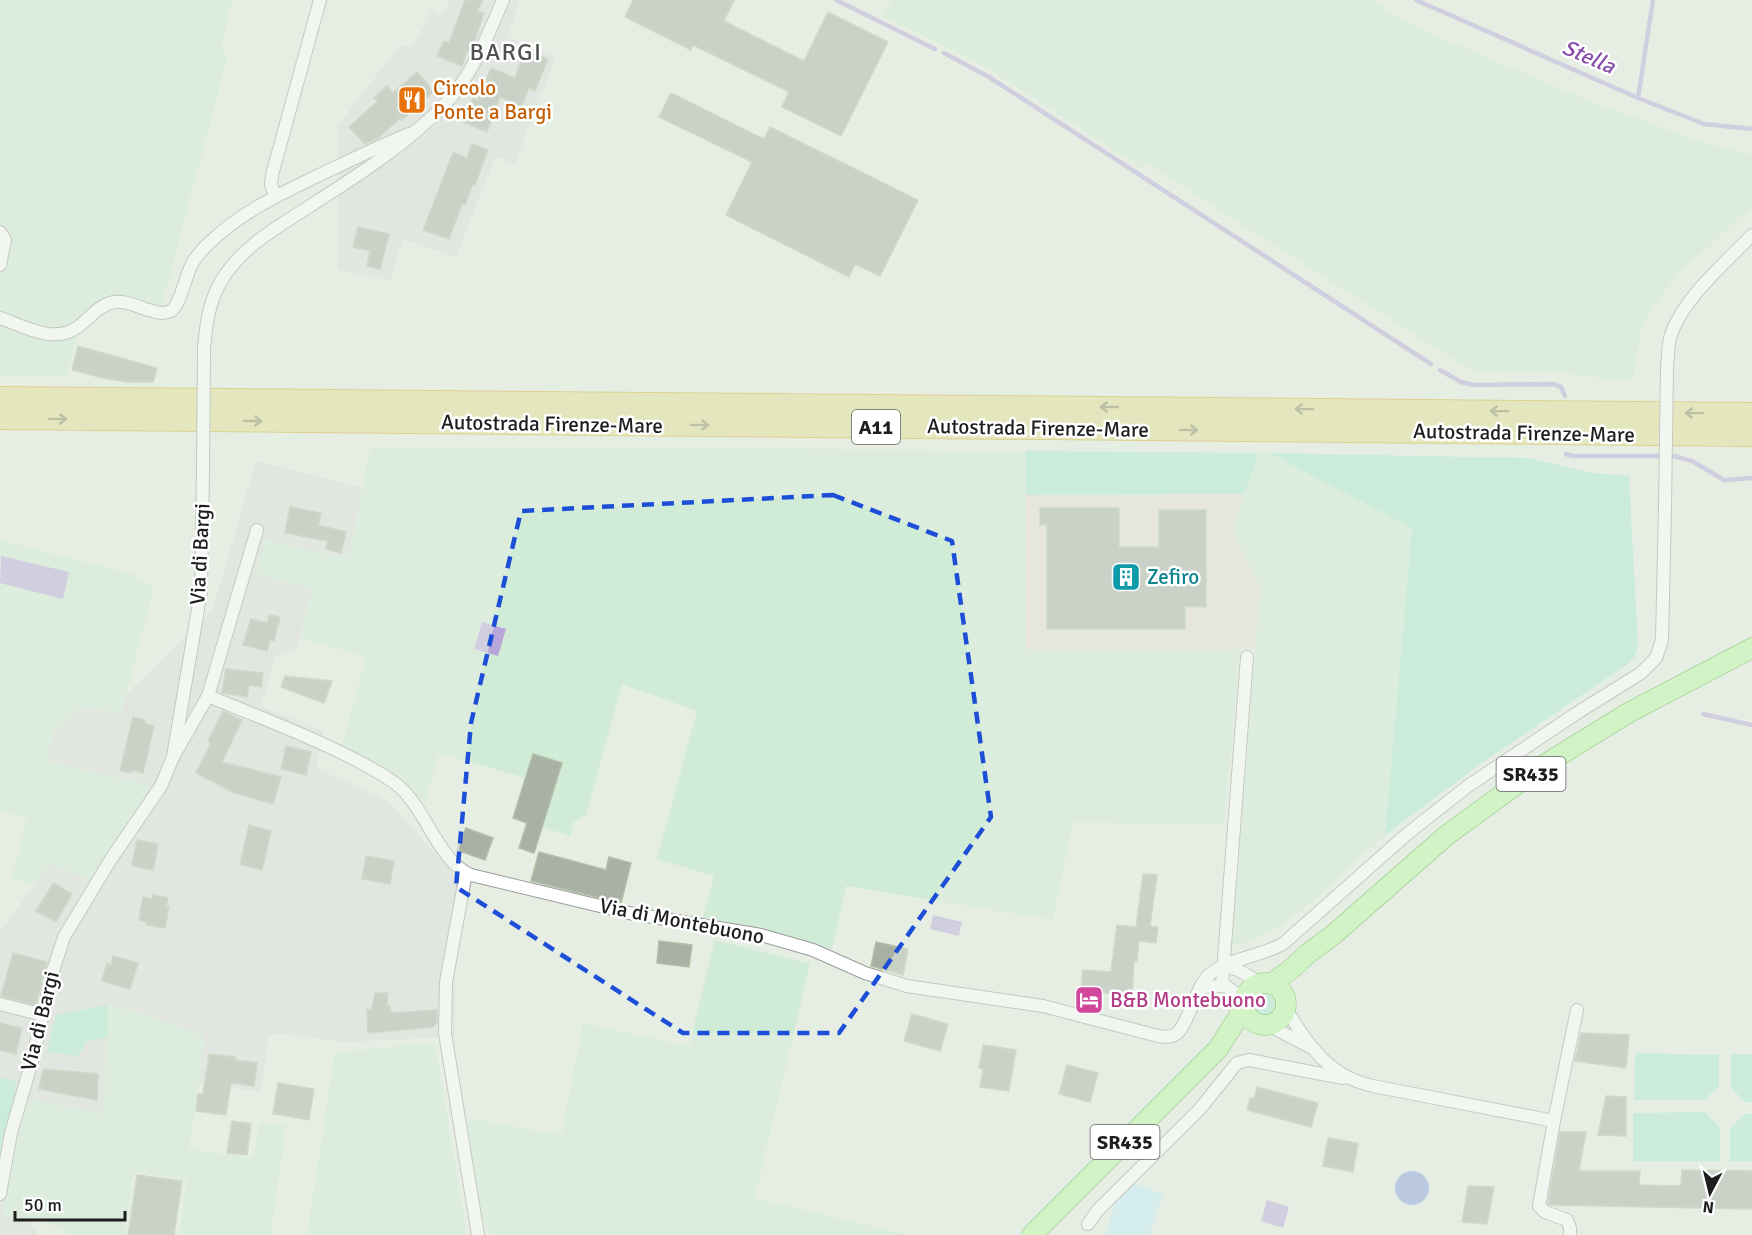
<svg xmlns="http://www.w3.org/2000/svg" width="1752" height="1235" font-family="Signika,sans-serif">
<rect width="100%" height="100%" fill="#e6eee4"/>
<g fill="#dbdcdb">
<polygon points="450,0 520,0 507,37 556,56 515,163 495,157 456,257 403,239 390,281 338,269 337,127 399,46 413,46 432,11 442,16"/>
<polygon points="256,461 363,488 349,559 265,540 256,574 313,589 297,647 275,656 261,706 324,731 316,768 389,802 456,877 455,1037 346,1042 275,1033 269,1035 261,1092 193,1083 113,1128 24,1214 38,1235 0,1235 0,932 50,863 90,880 131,818 149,786 46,762 53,732 78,710 89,708 121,713 126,695 213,609"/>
</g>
<polygon fill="#e7dbd6" points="1244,494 1232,530 1260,586 1255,649 1025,649 1026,495"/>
<g fill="#d0ecd6">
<polygon points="0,0 232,0 222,44 227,59 161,309 103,301 86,311 81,319 67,377 0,376"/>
<polygon points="891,0 1373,0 1398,17 1427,32 1592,102 1697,140 1743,153 1752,154 1752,206 1679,274 1653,306 1641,331 1632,382 1552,372 1487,372 1475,370 1460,363 1316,272 1146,163 1143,169 986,67 884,17"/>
<polygon points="614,447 1026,451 1026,649 1240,649 1224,825 1073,822 1053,920 846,886 832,949 766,930 703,917 714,876 657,859 697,711 622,684 586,815 574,822 570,836 542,827 561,764 533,755 526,778 439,753 424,805 416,794 393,773 347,748 343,742 366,657 300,638 313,589 256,574 265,540 349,559 370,448"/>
<polygon points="1259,453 1269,453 1412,528 1385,835 1307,906 1279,927 1254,940 1232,946 1260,586 1232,530"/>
<polygon points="0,540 132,574 154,588 121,713 89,708 77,710 53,732 46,761 150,785 131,818 90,880 50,863 40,875 35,885 12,878 27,818 0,811"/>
<polygon points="715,940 810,964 755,1198 909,1235 492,1235 480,1216 463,1117 561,1135 583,1023 689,1046"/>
<polygon points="108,1005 137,1012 205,1036 189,1149 253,1158 259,1122 286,1126 271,1235 179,1235 187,1179 134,1172 125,1235 70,1235 44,1221 3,1215 14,1150 28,1099 104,1114"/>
<polygon points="435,1043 467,1235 307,1235 335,1052"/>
</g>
<g fill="#ace7d1">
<polygon points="1026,451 1259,453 1244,494 1026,495"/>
<polygon points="1269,453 1528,458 1593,473 1629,476 1638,646 1635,656 1628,664 1486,760 1385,835 1412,528"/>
<circle cx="1265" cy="1004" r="15"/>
<polygon points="108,1005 107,1037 86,1042 79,1056 47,1052 56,1015"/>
<polygon points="1635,1053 1719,1055 1719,1086 1705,1100 1634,1100"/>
<polygon points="1731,1054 1752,1054 1752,1102 1744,1102 1731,1087"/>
<polygon points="0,1077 17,1082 0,1159"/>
<polygon points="1705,1112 1720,1128 1720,1161 1633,1161 1633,1113"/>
<polygon points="1744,1114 1752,1114 1752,1161 1730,1161 1730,1129"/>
</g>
<polygon fill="#c2ecf7" points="1133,1183 1163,1194 1150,1235 1106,1235 1116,1198"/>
<circle fill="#859bda" cx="1412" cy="1188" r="17"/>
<g fill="#b8a6da">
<polygon points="1,556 69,572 63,599 0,583"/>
<polygon points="482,622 506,629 498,656 474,649"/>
<polygon points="933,915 962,922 959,936 930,929"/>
<polygon points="1267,1200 1289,1207 1283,1228 1261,1221"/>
</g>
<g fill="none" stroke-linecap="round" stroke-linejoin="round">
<g stroke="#b8a6da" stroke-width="4.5">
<polyline points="836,0 935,49"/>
<polyline points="1416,0 1638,98 1704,124 1752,129"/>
<polyline points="944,53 989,77 1431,364"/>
<polyline points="1638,98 1653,0"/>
<polyline points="1440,370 1461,382 1474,385 1554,384 1561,387 1565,396"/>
<polyline points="1566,454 1572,456 1674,456 1692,461 1724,480 1752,478"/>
<polyline points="1703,714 1752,725"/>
</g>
</g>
<g fill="#a9b0a4" stroke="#b2bfa7" stroke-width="1.5">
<polygon points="465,0 483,0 477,11 484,13 471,52 467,52 462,66 437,56 444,41 449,43"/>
<polygon points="633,0 734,0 724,21 804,61 828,12 888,42 841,136 782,107 789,92 693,45 691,50 625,17"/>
<polygon points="525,51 548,59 535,91 529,88 522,106 500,97 487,132 463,122 473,98 478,100 491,68 515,78"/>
<polygon points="417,72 434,91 402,120 400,118 378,138 365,144 349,127 378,101 374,98 387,86 393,93"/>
<polygon points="671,93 764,139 770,127 918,200 880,276 855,264 849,277 726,215 752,162 659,117"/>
<polygon points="472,144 488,150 475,185 473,184 465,205 462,204 449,239 423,230 453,153 467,158"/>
<polygon points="358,227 389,234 380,269 367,266 370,251 353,247"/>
<polygon points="78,346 157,368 153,382 128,382 107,379 72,370"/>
<polygon points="290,507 321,513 318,525 346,532 341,553 326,549 328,541 285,533"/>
<polygon points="1040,508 1119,508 1119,547 1159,547 1159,510 1206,510 1206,607 1185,606 1185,629 1047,629 1047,525 1040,525"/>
<polygon points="269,615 280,617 274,641 270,640 267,651 243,645 251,619 267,623"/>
<polygon points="226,669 263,673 261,687 249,685 247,697 222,693"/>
<polygon points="285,676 332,681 324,703 281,687"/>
<polygon points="223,711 242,720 222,762 281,777 273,804 235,793 196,773 211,743 208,741"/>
<polygon points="133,717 145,720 144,723 154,726 143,773 132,770 131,773 120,771"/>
<polygon points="286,746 311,752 306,775 281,769"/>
<polygon points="533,754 562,763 534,853 519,848 527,823 513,818"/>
<polygon points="249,825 271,831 262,870 240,864"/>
<polygon points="466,828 493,838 485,860 457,850"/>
<polygon points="137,840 158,844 153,870 132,866"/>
<polygon points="539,852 606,870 609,857 631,863 621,903 531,881"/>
<polygon points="366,856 394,861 390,884 362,879"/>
<polygon points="1143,874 1157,875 1150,926 1158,927 1156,943 1139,941 1137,962 1134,961 1132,995 1081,991 1083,970 1111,972 1117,925 1136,927"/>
<polygon points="53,883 72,894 56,922 36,911"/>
<polygon points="153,895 168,898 166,907 169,907 165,928 146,925 147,922 139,920 143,897 152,899"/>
<polygon points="659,941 692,945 689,967 657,963"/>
<polygon points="876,942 908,949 903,975 871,966"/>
<polygon points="13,953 47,962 36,1005 1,996"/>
<polygon points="113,956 138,963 130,989 102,981 107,963 111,965"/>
<polygon points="375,993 388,993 387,1006 390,1006 391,1013 437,1010 437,1023 432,1027 368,1033 367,1009 372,1010"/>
<polygon points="912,1014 948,1024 940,1051 904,1041"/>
<polygon points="0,1023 22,1028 16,1054 0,1050"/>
<polygon points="1581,1033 1629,1035 1626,1068 1575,1061"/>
<polygon points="983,1045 1016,1050 1009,1091 980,1087 983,1069 979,1068"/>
<polygon points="209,1054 235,1057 235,1060 257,1063 254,1086 231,1083 226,1115 196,1111 198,1094 203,1094"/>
<polygon points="1067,1065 1098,1073 1090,1102 1059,1094"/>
<polygon points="43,1069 98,1074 97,1100 39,1089"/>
<polygon points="278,1083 314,1089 309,1120 273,1114"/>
<polygon points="1257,1087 1318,1103 1311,1127 1247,1110 1250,1098 1254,1099"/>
<polygon points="1606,1096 1626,1097 1626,1136 1598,1135"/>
<polygon points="232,1121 251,1124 247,1155 227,1153"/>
<polygon points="1560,1132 1586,1132 1579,1171 1640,1171 1639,1185 1681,1186 1682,1170 1752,1171 1752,1209 1550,1205 1548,1203"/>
<polygon points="1328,1138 1358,1143 1353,1172 1323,1166"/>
<polygon points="137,1175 182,1181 174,1235 128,1235"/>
<polygon points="1468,1186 1494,1187 1487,1224 1462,1222"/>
</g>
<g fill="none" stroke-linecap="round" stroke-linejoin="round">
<g stroke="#9b9b9b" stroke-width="14">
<g id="minor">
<polyline points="275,196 271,184 272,175 320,0"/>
<polyline points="0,232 5,240 0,265"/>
<path d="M 0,318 C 29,328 58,347 84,322 C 93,314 102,304 114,302 C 132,299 156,319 171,311 C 180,305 186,276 191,266 C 195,257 202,250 208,244 C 244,209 287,191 332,169 C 359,156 386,143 414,132"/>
<path d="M 204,349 C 206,324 209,300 223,278 C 244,245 278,227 310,206 C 357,176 407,144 445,104 C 472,76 488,35 503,0"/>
<path d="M 1667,367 C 1668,357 1668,347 1670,338 C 1681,300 1725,263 1752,235"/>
<polyline points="208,696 257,530"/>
<path d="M 173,757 L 208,696 C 254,715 300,732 344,754 C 362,763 380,772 396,784 C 426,807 438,862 471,875 L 629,913 L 761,935 L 813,950 L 865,973 L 907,986 L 1043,1006 L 1158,1036 C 1164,1037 1170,1038 1176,1034 C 1187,1027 1195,991 1207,977 C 1225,958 1262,957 1284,943 L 1407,834 L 1468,786 L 1577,713 L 1641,673 L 1656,658 L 1662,640 L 1665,508"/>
<polyline points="466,873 446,982 445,1033 478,1235"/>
<polyline points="1224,966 1238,970 1260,983"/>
<polyline points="1222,985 1247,657"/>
<polyline points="1200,987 1226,986 1244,1000"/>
<polyline points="0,1004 43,1015"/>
<path d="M 1286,1009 C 1309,1046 1328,1076 1373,1086 L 1554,1121 L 1539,1206 L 1545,1212 L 1567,1220 L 1570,1228 L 1570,1235"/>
<polyline points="1268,1025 1310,1047"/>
<polyline points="1554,1121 1577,1010"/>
<polyline points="0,1194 11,1133 32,1061 52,974 64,937 111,859 161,786 173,757 201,591 203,470"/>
<polyline points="1088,1224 1098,1210 1199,1110 1237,1063 1249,1060 1343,1078"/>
</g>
</g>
<g stroke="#239106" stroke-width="21">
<g id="primary">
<circle cx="1265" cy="1004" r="21"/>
<polyline points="1272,983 1289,971 1310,952 1333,935 1447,835 1539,768 1628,713 1752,648"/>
<polyline points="1032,1235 1218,1049 1244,1008"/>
</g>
</g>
<g stroke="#d2ae2b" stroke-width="24">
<g id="motorway">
<polyline points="0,398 1752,414"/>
<polyline points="0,418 1752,435"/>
</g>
</g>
<use href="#minor" stroke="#fff" stroke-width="12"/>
<use href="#primary" stroke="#bbf8a0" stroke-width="20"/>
<use href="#motorway" stroke="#e3dd8f" stroke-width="22"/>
<g stroke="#9b9b9b" stroke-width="14" stroke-linecap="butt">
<g id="minor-bridge">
<polyline points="203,470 204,349"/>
<polyline points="1665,508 1667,367"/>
</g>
</g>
<use href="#minor-bridge" stroke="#fff" stroke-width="12"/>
</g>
<defs><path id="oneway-shaft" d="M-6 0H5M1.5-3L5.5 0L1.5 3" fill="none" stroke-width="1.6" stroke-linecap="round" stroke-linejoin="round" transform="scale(1.5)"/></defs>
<g stroke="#8a875c">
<use href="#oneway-shaft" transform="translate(1109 407) rotate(-180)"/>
<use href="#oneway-shaft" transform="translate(1304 409) rotate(-179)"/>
<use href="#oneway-shaft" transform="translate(1499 411) rotate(-179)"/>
<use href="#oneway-shaft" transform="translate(1694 413) rotate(-179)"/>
<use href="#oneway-shaft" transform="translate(58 419) rotate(1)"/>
<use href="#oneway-shaft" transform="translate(253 421) rotate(1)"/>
<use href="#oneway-shaft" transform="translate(700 425) rotate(1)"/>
<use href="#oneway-shaft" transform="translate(1189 430) rotate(1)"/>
</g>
<path d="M0 0H1752V1235H0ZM 833,495 L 952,541 L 991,817 L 839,1033 L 683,1033 L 456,887 L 471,723 L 521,511 Z" fill="#e6eee4" fill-opacity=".55" fill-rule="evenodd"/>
<path fill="none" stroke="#1d4ed8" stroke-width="4.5" stroke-dasharray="12 8" stroke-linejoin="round" d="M 833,495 L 952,541 L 991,817 L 839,1033 L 683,1033 L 456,887 L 471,723 L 521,511 Z"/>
<defs>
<g id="restaurant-square" transform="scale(1.5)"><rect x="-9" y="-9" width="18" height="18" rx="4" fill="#e8710a" stroke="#fff"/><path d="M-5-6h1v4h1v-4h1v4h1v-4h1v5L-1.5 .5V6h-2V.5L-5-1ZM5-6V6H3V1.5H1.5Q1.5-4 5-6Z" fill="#fff"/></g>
<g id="building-square" transform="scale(1.5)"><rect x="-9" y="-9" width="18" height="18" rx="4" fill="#0f9aa8" stroke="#fff"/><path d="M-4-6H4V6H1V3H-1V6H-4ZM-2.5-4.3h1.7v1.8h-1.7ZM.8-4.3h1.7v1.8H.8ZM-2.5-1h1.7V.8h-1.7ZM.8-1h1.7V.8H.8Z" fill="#fff"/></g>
<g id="hotel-square" transform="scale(1.5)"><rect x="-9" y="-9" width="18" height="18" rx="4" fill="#d1479c" stroke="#fff"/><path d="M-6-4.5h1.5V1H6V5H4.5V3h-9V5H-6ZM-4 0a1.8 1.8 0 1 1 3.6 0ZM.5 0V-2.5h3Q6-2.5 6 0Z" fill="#fff"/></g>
</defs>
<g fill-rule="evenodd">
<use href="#restaurant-square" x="412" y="100"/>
<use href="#building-square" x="1126" y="577"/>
<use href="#hotel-square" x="1089" y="1000"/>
</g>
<g text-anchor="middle" stroke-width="5" stroke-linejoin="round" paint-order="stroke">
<g fill="#fff" stroke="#626262" stroke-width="1.5">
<rect x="852" y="410" width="48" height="34" rx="4.5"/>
<rect x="1496.5" y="757" width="69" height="34" rx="4.5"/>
<rect x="1090.5" y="1125" width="69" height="34" rx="4.5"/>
</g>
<g font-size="20" font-weight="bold" fill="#1e1e1e">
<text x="876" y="434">A11</text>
<text x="1531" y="781">SR435</text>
<text x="1125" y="1149">SR435</text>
</g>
<g font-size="21" fill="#c56008" stroke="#fff" text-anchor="start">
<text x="433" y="95">Circolo<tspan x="433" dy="24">Ponte a Bargi</tspan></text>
</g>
<g font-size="21" fill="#1e1e1e" stroke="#fff">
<text transform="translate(552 424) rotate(1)" y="7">Autostrada Firenze-Mare</text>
<text transform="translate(1038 428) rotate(1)" y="7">Autostrada Firenze-Mare</text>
<text transform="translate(1524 433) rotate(1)" y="7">Autostrada Firenze-Mare</text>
<text transform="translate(200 554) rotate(-87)" y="7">Via di Bargi</text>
<text transform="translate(682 921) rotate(11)" y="7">Via di Montebuono</text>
<text transform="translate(40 1021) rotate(-76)" y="7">Via di Bargi</text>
</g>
<g font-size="21" fill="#0d838f" stroke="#fff" text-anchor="start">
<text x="1147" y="584">Zefiro</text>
</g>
<g font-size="21" fill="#b23c85" stroke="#fff" text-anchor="start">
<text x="1110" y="1007">B&amp;B Montebuono</text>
</g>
<g font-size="22" font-style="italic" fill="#874ea9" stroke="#fff">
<text transform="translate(1589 56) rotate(23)" y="8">Stella</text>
</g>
<g font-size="24" letter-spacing="1.5" fill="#515151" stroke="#fff">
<text x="506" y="60">BARGI</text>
</g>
</g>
<g transform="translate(1710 1193) rotate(187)" stroke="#ffffff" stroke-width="4.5" paint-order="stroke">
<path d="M0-4.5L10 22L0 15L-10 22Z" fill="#1e1e1e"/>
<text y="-9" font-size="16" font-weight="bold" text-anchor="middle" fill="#1e1e1e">N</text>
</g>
<path d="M15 1211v9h110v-9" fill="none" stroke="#1e1e1e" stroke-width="3"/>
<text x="24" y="1211" font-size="18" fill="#1e1e1e" stroke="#ffffff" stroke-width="4.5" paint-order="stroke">50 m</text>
</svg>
